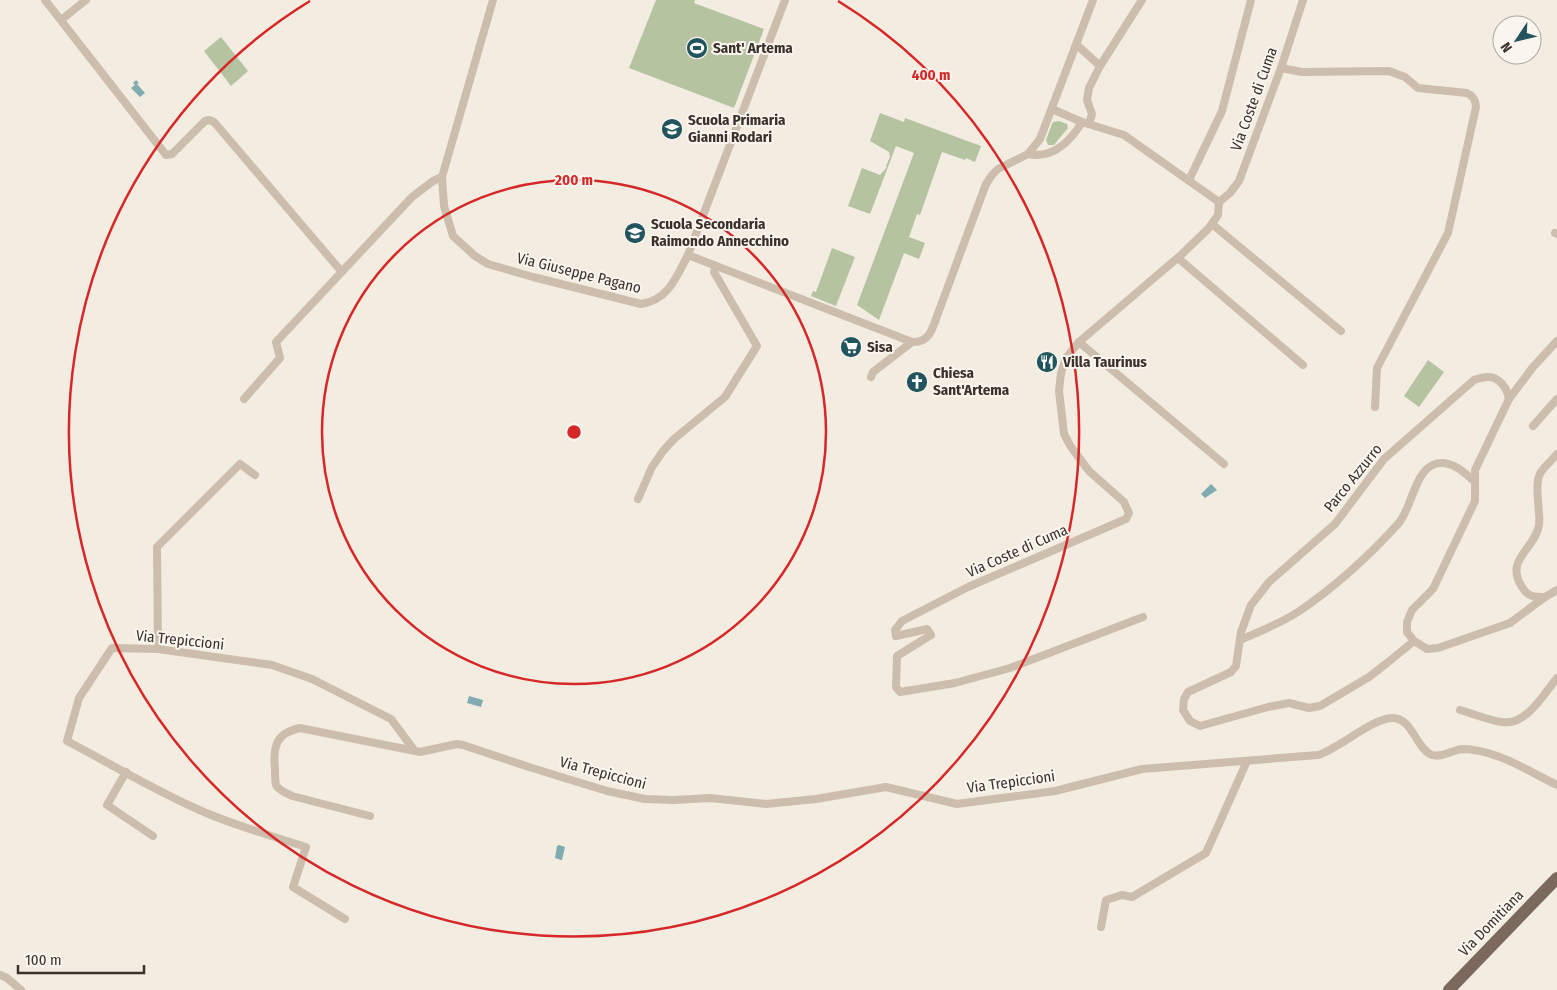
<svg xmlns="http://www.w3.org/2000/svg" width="1557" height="990" font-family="'Fira Sans Condensed',sans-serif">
<rect width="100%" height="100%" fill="#f3ece1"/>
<g fill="#b5c3a1">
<polygon points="656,0 695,0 694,3 764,29 734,108 629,68"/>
<polygon points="221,37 248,71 231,86 204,51"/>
<polygon points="880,113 904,122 905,118 981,146 975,162 966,158 965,160 942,152 920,215 917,214 909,237 925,243 919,259 904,253 879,320 857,305 914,153 896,146 870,214 848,206 862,168 880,175 887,167 886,166 890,157 889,152 870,141"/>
<polygon points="1059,121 1067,124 1068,128 1054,145 1048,145 1046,140 1052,124 1053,122"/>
<polygon points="832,248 855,257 836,306 811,296 813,291 816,292"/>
<polygon points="1428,360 1444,372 1419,407 1404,396"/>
</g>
<g fill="#80abb0">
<polygon points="136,80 139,83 137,84 145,93 140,97 131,88 135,85 133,83"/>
<polygon points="1211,484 1217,490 1205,498 1201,494"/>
<polygon points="469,696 483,700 481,707 467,703"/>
<polygon points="559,845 565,847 562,860 561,860 555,858 557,846"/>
</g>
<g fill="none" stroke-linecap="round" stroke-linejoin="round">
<g stroke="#ccbdad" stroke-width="8">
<polyline points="45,0 166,155 172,154 205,121 209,120 214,122 341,271"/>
<path d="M 493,0 L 442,177 L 444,206 L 453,236 L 475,256 L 488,264 L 533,277 L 641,304 C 669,300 676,277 688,255 L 785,0"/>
<polyline points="61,20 86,0"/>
<polyline points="1077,45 1100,66"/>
<path d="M 1281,68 L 1302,72 L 1389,71 L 1405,77 L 1418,88 L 1467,93 C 1473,96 1476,100 1476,107 L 1448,233 L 1377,368 L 1375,407"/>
<polyline points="1052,109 1082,122 1124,135 1219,202"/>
<polyline points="1089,124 1092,114 1087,100 1089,88 1100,66 1142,0"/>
<path d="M 1028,154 C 1053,159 1070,142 1082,122"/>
<polyline points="1189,180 1222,111 1251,0"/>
<polyline points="1212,224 1341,331"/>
<polyline points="1555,233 1557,234"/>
<path d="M 688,255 L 912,342 C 929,343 932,330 937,316 L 986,184 L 992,175 L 998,169 L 1028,154 L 1040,139 L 1093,0"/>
<polyline points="1178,258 1303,365"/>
<polyline points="1079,342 1224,464"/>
<polyline points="871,377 873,372 912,342"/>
<polyline points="244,399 280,358 276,342 412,197 433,181 442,177"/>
<polyline points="1509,399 1533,367 1557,341"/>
<polyline points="1533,426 1557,399"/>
<polyline points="638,499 652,467 663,451 674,439 725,397 757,346 714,272 716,266"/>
<path d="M 1545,597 C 1534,597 1528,597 1522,587 C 1504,559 1535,550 1539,525 C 1541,511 1533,484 1541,472 C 1546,465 1552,460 1557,454"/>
<polyline points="1143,617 1010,668 955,683 900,692 896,687 897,656 931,635 927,629 896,636 895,630 902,621 968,587 1126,519 1129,513 1124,502 1089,471 1071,447 1064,434 1059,391 1061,373 1066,358 1079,342 1181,255 1208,229 1218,215 1219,202 1230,193 1239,181 1281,68 1303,0"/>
<path d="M 1240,640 C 1259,632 1281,623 1298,612 C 1335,587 1368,557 1398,524 C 1412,509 1414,471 1435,464 C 1451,459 1465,473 1475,482"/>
<path d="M 1414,641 L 1387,663 L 1369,677 L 1320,706 L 1309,708 L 1289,703 L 1268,707 L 1200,726 L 1190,721 L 1183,710 L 1184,699 L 1188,692 L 1231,672 L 1236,666 L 1241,632 L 1251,605 L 1269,582 L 1335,524 L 1384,459 L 1474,380 C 1478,379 1483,377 1487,377 C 1499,376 1507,388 1509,399 L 1475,470 L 1475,501 L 1433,589 L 1412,610 L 1407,622 L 1407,632 L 1414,641 L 1427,649 L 1438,648 L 1510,623 L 1545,597 L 1557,590"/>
<polyline points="158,649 157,547 240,464 255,475"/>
<path d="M 1460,710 C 1474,714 1488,720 1502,722 C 1526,726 1544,694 1557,678"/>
<polyline points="126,772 107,805 153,836"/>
<path d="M 370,816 L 292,796 C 287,793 279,791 276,785 C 275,781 275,774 275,769 C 273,748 275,733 300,728 L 420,752 L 457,744 L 463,745 L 529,767 L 607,791 L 645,799 L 674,800 L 710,798 L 766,804 L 816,799 L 886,787 L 957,804 L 1055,791 L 1142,769 L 1318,755 C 1340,748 1371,719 1392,718 C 1412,717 1416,749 1432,755 C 1442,758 1453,750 1462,749 C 1466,749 1470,749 1473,750 C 1501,753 1532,773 1557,785"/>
<path d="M 345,919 L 293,887 L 306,847 C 271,836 237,826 204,812 C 157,792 113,765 67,741 L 79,698 L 112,648 L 158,649 L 272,665 L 312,679 L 391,719 L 414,750"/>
<polyline points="1101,927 1106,900 1122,895 1132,897 1206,853 1247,761"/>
<polyline points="0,975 7,978 21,990"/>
</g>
<polyline stroke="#7c695d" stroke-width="12" points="1449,990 1557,878"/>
</g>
<g fill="none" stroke="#d62828" stroke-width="2.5">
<circle cx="574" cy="432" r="252"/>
<path d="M838 1A505 505 0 1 1 310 1"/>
</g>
<defs>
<g id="stadium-disc" transform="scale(1.125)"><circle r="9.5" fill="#21545c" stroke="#faf5ee"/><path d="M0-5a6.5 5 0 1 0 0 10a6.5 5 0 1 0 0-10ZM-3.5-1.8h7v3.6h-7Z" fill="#fff"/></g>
<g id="school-disc" transform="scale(1.125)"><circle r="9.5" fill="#21545c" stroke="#faf5ee"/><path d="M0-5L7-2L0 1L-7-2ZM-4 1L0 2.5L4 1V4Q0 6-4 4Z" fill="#fff"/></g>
<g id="supermarket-disc" transform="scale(1.125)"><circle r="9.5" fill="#21545c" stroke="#faf5ee"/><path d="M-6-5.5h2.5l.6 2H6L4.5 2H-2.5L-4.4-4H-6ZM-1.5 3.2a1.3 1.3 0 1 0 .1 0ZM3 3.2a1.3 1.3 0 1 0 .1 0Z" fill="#fff"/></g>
<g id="restaurant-disc" transform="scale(1.125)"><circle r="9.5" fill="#21545c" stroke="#faf5ee"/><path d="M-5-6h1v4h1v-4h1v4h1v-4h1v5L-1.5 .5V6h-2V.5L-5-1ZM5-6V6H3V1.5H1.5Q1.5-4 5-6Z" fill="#fff"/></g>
<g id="church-disc" transform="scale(1.125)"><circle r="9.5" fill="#21545c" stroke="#faf5ee"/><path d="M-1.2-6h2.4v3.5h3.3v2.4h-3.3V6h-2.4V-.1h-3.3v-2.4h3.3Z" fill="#fff"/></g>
</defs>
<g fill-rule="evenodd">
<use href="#stadium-disc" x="697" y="48"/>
<use href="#school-disc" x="672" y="129"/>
<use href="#school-disc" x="635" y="233"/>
<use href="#supermarket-disc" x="851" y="347"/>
<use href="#restaurant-disc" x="1047" y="362"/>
<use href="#church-disc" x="917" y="382"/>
</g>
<g text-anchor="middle" stroke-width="4" stroke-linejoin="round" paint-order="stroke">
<g font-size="15" font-weight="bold" fill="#3a312b" stroke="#faf5ee" text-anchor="start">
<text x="713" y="53">Sant' Artema</text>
<text x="688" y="125">Scuola Primaria<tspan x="688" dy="17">Gianni Rodari</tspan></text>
<text x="651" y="229">Scuola Secondaria<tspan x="651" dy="17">Raimondo Annecchino</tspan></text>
<text x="867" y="352">Sisa</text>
<text x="1063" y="367">Villa Taurinus</text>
<text x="933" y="378">Chiesa<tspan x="933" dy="17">Sant'Artema</tspan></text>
</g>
<g font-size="15" fill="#3a312b" stroke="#faf5ee">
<text transform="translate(1254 99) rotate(-70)" y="5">Via Coste di Cuma</text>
<text transform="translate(579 273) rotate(14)" y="5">Via Giuseppe Pagano</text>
<text transform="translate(1353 478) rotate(-51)" y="5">Parco Azzurro</text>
<text transform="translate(1017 551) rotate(-24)" y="5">Via Coste di Cuma</text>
<text transform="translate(180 640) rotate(6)" y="5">Via Trepiccioni</text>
<text transform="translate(603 773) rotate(15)" y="5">Via Trepiccioni</text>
<text transform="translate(1011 782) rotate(-8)" y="5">Via Trepiccioni</text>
<text transform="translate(1491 923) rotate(-46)" y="5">Via Domitiana</text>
</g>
</g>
<circle cx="574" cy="432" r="8" fill="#d62828" stroke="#faf5ee" stroke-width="2.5"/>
<g font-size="15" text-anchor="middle" font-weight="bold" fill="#d62828" stroke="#faf5ee" stroke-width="4" stroke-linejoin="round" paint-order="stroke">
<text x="931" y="80">400 m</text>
<text x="574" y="185">200 m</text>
</g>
<g transform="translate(1517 40) rotate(235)"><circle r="24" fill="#faf5ee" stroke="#ada7a0"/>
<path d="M0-4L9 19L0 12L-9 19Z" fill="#21545c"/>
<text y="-8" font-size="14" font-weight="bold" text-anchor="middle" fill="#3a312b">N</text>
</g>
<path d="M18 965v8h126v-8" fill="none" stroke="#3a312b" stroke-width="2.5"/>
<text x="25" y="965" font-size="15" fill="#3a312b" stroke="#faf5ee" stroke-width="4" paint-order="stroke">100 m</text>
</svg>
